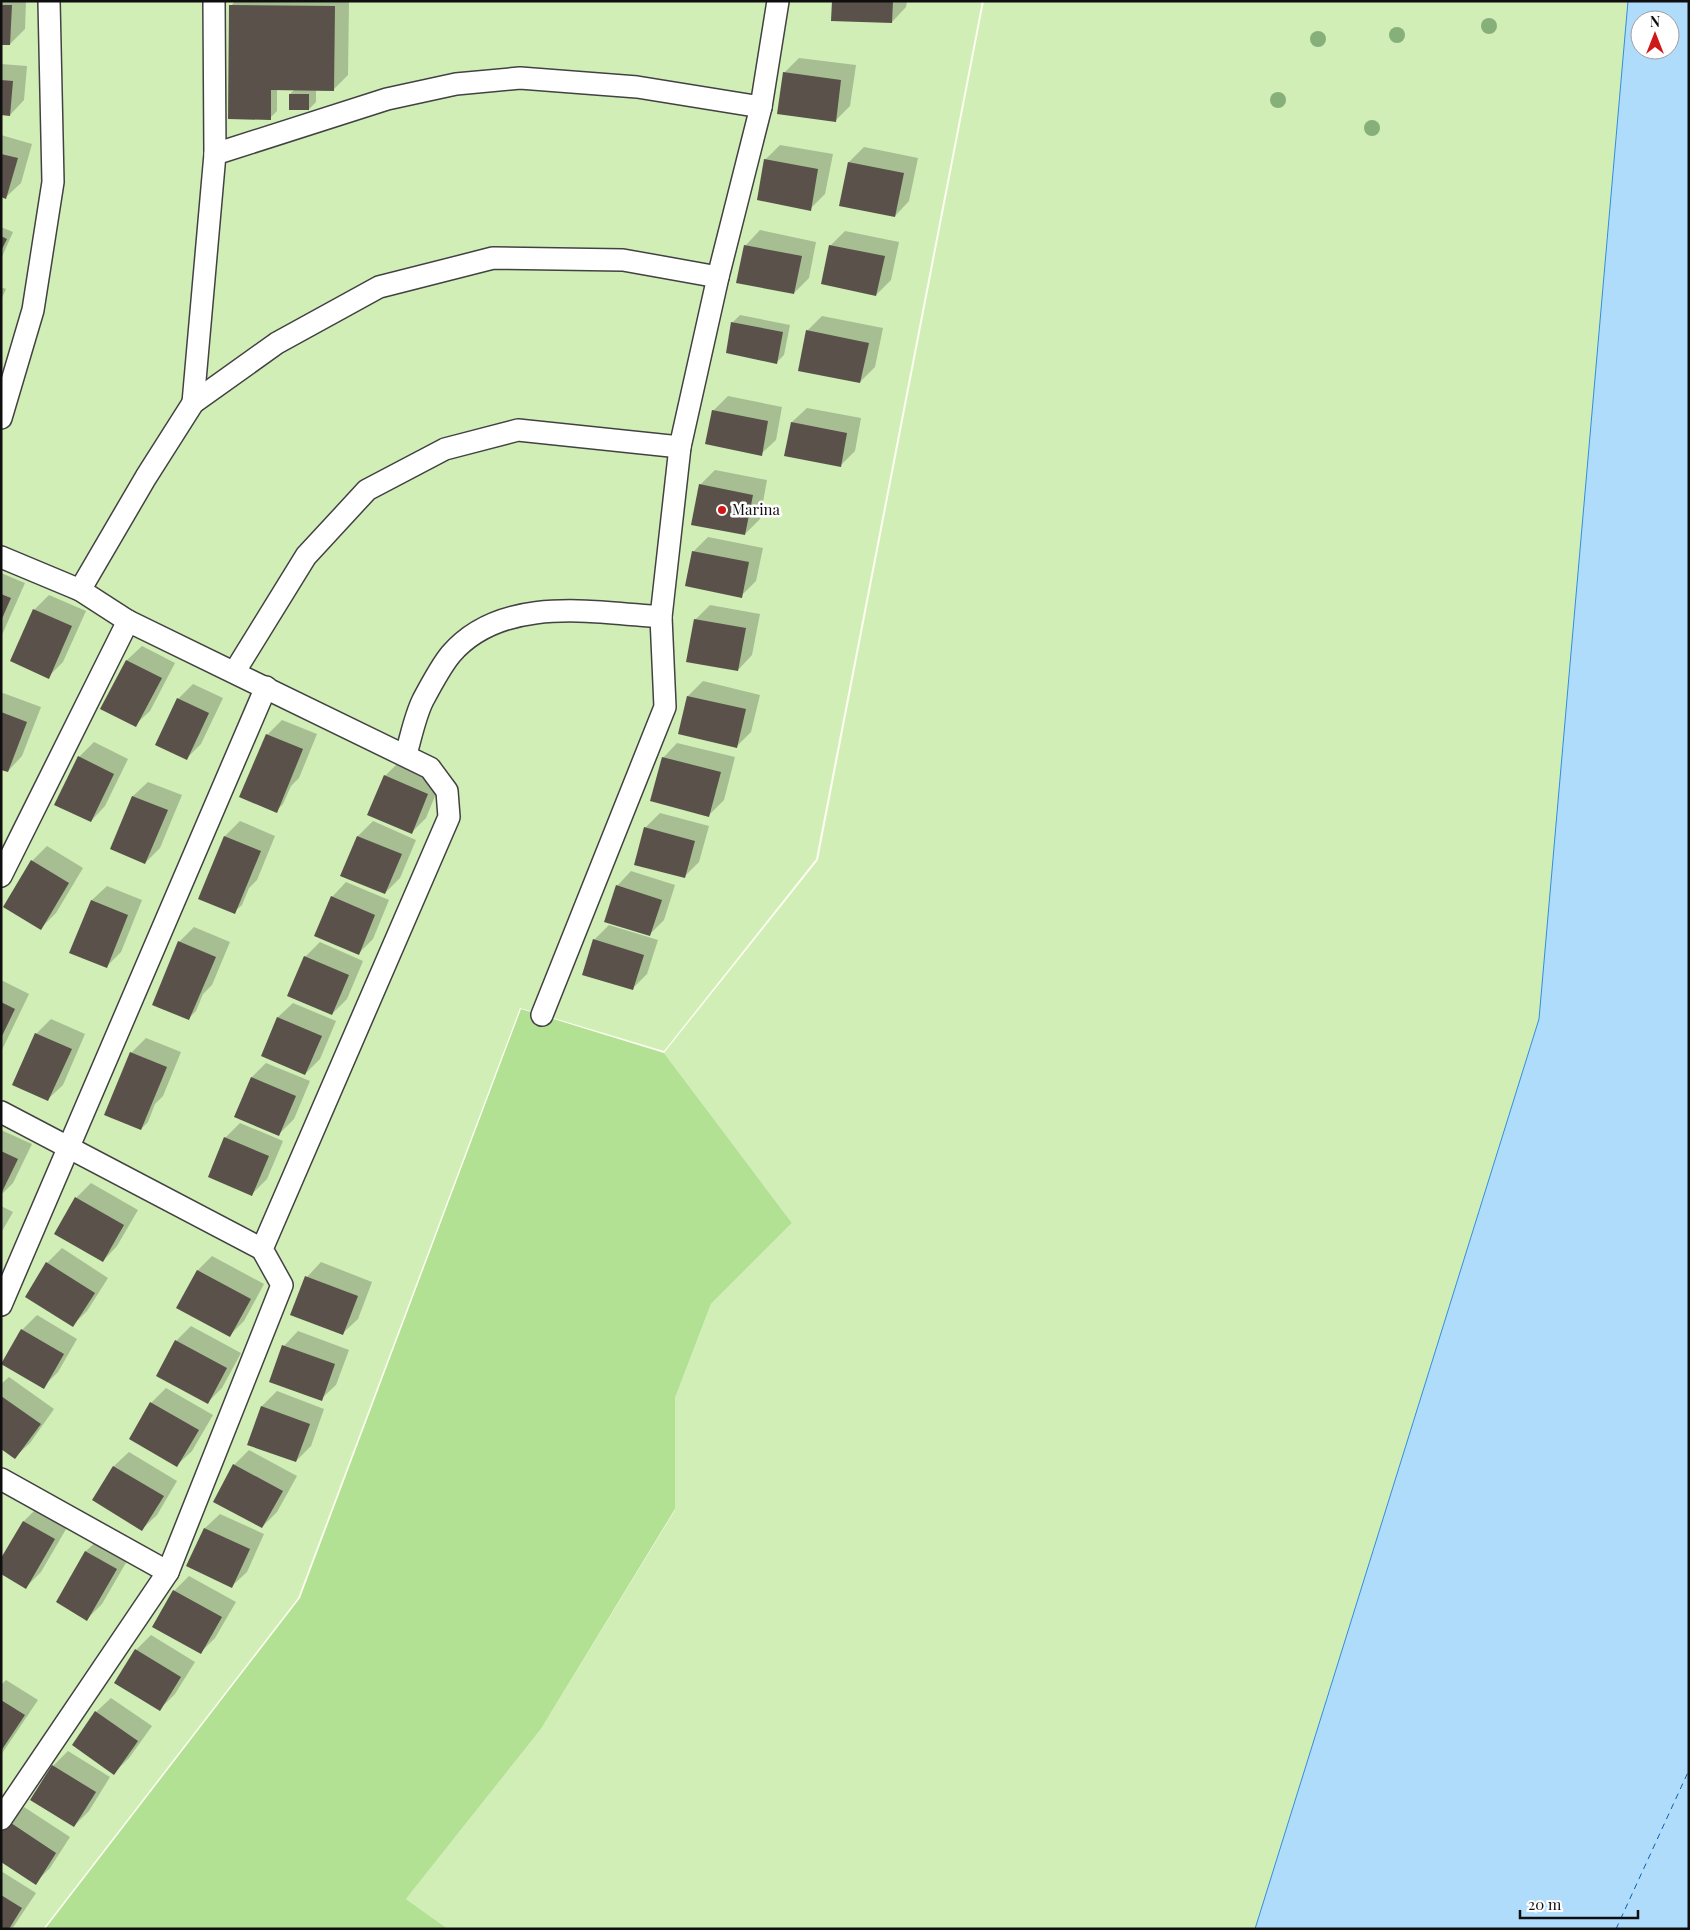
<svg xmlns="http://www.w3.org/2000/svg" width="1690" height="1930" font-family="'Playfair Display',serif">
<rect width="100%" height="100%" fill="#fffdf2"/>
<g fill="#d0eeb6">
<polygon points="1,1 982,1 816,859 664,1051 520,1008 298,1598 43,1929 1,1929"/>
<polygon points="984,1 1628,1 1539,1019 1255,1929 448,1929 406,1899 541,1729 675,1510 675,1398 711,1304 792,1223 664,1053 818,860"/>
</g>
<polygon fill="#b2e194" points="521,1009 664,1053 792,1223 711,1304 675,1398 675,1509 541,1729 406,1899 448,1929 45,1929 300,1598"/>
<path fill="#b0dcfc" stroke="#308ddb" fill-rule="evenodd" d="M 1628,1 L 1689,1 L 1689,1929 L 1255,1929 L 1539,1019 ZM 1640,20 L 1670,20 L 1670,50 L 1640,50 Z"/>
<g fill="#0003">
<polygon points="1,1 26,1 25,29 10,44 1,44"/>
<polygon points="235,1 349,1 348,75 333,90 316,89 316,102 309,109 290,94 295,89 277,89 277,111 270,118 231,6"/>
<polygon points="833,1 907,1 906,7 892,22"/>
<polygon points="799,58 856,65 850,106 836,120 784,73"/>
<polygon points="1,64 27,66 24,100 10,115 1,114"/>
<polygon points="1,135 32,144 21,183 6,197 1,196"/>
<polygon points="780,145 833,154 825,194 810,209 765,160"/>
<polygon points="864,147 918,158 909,201 895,216 849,162"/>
<polygon points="1,227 13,232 1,259"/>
<polygon points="760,230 816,242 809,278 794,293 738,282 746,245"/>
<polygon points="845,231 899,242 891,280 876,295 830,246"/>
<polygon points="1,287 6,289 1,300"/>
<polygon points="740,315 790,325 784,355 777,362 733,322"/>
<polygon points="822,316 883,328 875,367 860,382 807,331"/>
<polygon points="728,396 782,407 776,440 761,454 713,411"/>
<polygon points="807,408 861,418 855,451 840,466 792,422"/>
<polygon points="715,470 767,480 760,519 745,534 700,485"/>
<polygon points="708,537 763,548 756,581 741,596 693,552"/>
<polygon points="1,573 25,583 1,637"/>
<polygon points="49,595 86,611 63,662 48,677 12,660 35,609"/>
<polygon points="710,605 760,614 752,655 738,670 695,620"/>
<polygon points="142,646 175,663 150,711 135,725 102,708 127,660"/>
<polygon points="703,681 760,695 751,732 736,747 679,733 688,696"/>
<polygon points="193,684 223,698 201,744 186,759 178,699"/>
<polygon points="3,693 41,707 22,756 8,771 1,768 1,695"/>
<polygon points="282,720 317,734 299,778 291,786 283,804 276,811 267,735"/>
<polygon points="94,742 128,759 105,806 91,821 79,757"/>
<polygon points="677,743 735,757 724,800 709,815 663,758"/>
<polygon points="400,761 442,779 426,818 411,833 385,776"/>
<polygon points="148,782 182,795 160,848 145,863 111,849 133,796"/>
<polygon points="660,813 709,826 699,862 684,877 645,828"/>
<polygon points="240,821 275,836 257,880 249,888 242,905 234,912 199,898 225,836"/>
<polygon points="373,821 416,840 400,878 385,893 342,875 358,836"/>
<polygon points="47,846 83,868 56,913 41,928 32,861"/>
<polygon points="631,871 675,885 664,920 649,935 617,886"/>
<polygon points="346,882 389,900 373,939 358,954 332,897"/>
<polygon points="107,886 142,900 121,952 106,967 71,952 92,900"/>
<polygon points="609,925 658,940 647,974 632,989 594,940"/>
<polygon points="194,927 230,942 212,985 203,994 196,1011 189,1018 179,942"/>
<polygon points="320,942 363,961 347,999 332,1014 305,957"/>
<polygon points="1,980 29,994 1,1052"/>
<polygon points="293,1003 336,1021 320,1059 305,1074 262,1056 278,1017"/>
<polygon points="51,1019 85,1034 63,1085 48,1099 36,1034"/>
<polygon points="146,1038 181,1052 163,1096 155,1104 148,1122 141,1129 131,1053"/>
<polygon points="266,1063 310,1081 294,1119 279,1134 252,1077"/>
<polygon points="240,1123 283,1141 267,1179 252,1194 209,1176 225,1138"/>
<polygon points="1,1130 32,1144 13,1183 1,1195"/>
<polygon points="91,1183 138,1210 117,1246 103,1261 76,1198"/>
<polygon points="1,1206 13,1212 1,1233"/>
<polygon points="62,1248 108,1278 87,1311 73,1325 47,1263"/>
<polygon points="212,1256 264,1284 244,1321 230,1335 178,1308 198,1270"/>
<polygon points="321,1262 372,1282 358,1319 343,1333 307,1277"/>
<polygon points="37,1315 77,1339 58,1372 43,1387 22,1330"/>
<polygon points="191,1326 241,1353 222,1388 207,1403 176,1341"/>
<polygon points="298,1331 349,1350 336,1385 321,1399 284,1346"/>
<polygon points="9,1377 54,1409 30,1443 15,1457 1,1448 1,1384"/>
<polygon points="166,1388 213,1415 192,1451 177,1465 151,1403"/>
<polygon points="277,1391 324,1409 311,1446 296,1461 248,1444 262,1406"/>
<polygon points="249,1450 297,1476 277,1512 262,1527 234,1465"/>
<polygon points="129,1452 177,1481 157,1515 142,1529 94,1500 114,1466"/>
<polygon points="38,1507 69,1524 41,1572 26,1587 1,1560 24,1521"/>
<polygon points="220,1514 264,1534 247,1572 232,1586 188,1566 205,1528"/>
<polygon points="101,1537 131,1554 102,1604 87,1619 58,1602 86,1551"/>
<polygon points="189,1576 236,1602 215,1638 201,1652 154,1627 174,1591"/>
<polygon points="151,1635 195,1662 175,1694 160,1709 136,1650"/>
<polygon points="6,1680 38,1700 1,1755 1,1685"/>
<polygon points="111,1698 152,1726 129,1758 114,1773 96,1712"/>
<polygon points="68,1751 110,1777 89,1811 74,1826 53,1766"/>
<polygon points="24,1807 70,1837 50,1868 35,1883 9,1822"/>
<polygon points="1,1871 36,1893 12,1929 1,1929"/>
</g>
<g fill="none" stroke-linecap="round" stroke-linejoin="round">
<polyline stroke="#0a5eb0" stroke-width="1" stroke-dasharray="6 5" stroke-linecap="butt" points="1616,1929 1689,1770"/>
</g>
<g fill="#59514a">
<polygon points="832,1 893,1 892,23 831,21"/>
<polygon points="1,5 12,5 10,45 1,45"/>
<polygon points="229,5 335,6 334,91 271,90 271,120 228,119"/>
<polygon points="783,72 841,80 836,122 777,114"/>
<polygon points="1,80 13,81 10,116 1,115"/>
<rect x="289" y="94" width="20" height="16"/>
<polygon points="1,154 18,158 6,199 1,197"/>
<polygon points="764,159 818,169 811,211 757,200"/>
<polygon points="848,162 904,173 895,217 839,206"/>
<polygon points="1,236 7,239 1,251"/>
<polygon points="744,245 802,256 794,294 736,283"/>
<polygon points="829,245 885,256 876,296 821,284"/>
<polygon points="731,322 783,332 777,364 726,353"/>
<polygon points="806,330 869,343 860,383 798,371"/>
<polygon points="712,410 768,421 762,456 705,444"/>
<polygon points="791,422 847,433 841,467 784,456"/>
<polygon points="699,484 753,495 745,535 691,525"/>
<polygon points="692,551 749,562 742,598 685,586"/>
<polygon points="1,594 11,598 1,621"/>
<polygon points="33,609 72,626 49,679 10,661"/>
<polygon points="694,619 746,628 738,671 686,662"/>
<polygon points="126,660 162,678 136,727 100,709"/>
<polygon points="687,696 746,709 737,748 678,734"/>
<polygon points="177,698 209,713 187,760 155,745"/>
<polygon points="1,712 27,722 8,772 1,770"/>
<polygon points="266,734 303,749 277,813 239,797"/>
<polygon points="78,756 114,774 91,822 54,805"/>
<polygon points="662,757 721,772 709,817 650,801"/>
<polygon points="384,775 428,794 412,834 367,815"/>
<polygon points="132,796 168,810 145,864 110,849"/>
<polygon points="644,827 695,841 685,878 634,865"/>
<polygon points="224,836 261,851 235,914 198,899"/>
<polygon points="357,836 402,854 385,894 340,876"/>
<polygon points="31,860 69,883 41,930 3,907"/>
<polygon points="616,885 662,900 650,936 604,922"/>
<polygon points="331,896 375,915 359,955 314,936"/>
<polygon points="91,900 128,915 107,968 69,953"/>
<polygon points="593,939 644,955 633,990 582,975"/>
<polygon points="178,941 216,957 189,1020 152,1005"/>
<polygon points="304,956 349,975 332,1015 287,996"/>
<polygon points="1,1002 15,1009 1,1038"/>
<polygon points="277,1017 322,1036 305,1075 261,1056"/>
<polygon points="35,1033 72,1049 48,1101 12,1085"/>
<polygon points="130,1052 167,1067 141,1130 104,1115"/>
<polygon points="251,1077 296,1096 279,1136 234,1117"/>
<polygon points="224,1137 269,1156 252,1196 208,1177"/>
<polygon points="1,1151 18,1159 1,1194"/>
<polygon points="75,1197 124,1225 103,1262 54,1234"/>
<polygon points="46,1262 95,1293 73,1327 25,1297"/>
<polygon points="197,1270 251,1299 230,1337 176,1308"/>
<polygon points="305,1276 358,1296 343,1335 290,1315"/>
<polygon points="21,1329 64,1354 44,1389 1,1364"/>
<polygon points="175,1340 227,1368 208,1404 156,1376"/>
<polygon points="282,1345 335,1364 322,1401 269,1382"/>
<polygon points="1,1396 41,1424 15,1459 1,1449"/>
<polygon points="150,1402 199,1430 177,1467 129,1439"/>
<polygon points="261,1406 310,1424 296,1462 247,1445"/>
<polygon points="233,1464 283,1491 262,1528 213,1502"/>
<polygon points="113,1466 164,1496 142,1531 92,1500"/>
<polygon points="23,1521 55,1539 26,1589 1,1574 1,1558"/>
<polygon points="204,1528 250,1549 232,1588 186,1566"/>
<polygon points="85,1551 117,1569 87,1621 56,1602"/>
<polygon points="173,1590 222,1617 201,1654 152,1627"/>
<polygon points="135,1649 181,1677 160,1711 114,1683"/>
<polygon points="1,1700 25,1715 1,1751"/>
<polygon points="95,1711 138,1741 114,1775 72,1745"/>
<polygon points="52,1765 96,1792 74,1827 30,1800"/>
<polygon points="8,1821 56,1853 36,1885 1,1862 1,1832"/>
<polygon points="1,1895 22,1908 9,1929 1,1929"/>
</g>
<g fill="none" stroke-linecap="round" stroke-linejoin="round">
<g stroke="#424242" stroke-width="24">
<g id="lane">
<polyline points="215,154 387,99 456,84 520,78 637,87 761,107"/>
<polyline points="193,403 215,154 214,1"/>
<polyline points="1,418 33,310 53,182 49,1"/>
<polyline points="1,557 80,590 128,621 430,768 447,791 449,817 262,1249 282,1285 168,1572 1,1819"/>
<polyline points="80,590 146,477 193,403 277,343 379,287 493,258 623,260 718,277"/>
<polyline points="235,671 306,556 367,490 445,449 518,430 680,447"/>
<path d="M 406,754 C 411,737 415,716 423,700 C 431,685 441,666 451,654 C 502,595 593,612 661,617"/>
<polyline points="1,876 128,621"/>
<polyline points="542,1015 665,707 661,617 680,447 718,277 761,107 778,1"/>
<polyline points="1,1112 262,1249"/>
<polyline points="1,1305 266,687"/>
<polyline points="1,1479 168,1572"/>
</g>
</g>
<use href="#lane" stroke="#fff" stroke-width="21"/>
</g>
<g fill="#87af7a">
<circle cx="1489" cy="26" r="8"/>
<circle cx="1397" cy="35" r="8"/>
<circle cx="1318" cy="39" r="8"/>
<circle cx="1278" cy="100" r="8"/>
<circle cx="1372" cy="128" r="8"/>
</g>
<circle fill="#cf1918" stroke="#fff" stroke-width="2" cx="722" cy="510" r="5"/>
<g text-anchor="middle" stroke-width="5" stroke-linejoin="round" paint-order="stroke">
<g font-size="15" fill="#0f0f0f" stroke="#fff" text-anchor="start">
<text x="732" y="515">Marina</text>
</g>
</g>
<rect width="1690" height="1930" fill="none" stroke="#0f0f0f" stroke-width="5"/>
<g transform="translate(1655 35)"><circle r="24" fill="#ffffff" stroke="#9f9f9f"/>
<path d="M0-4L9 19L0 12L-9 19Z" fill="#cf1918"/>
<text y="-8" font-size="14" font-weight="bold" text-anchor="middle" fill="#0f0f0f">N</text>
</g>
<path d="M1520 1910v8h118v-8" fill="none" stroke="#0f0f0f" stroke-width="2.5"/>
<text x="1528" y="1910" font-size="15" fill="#0f0f0f" stroke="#ffffff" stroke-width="4" paint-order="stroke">20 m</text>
</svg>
